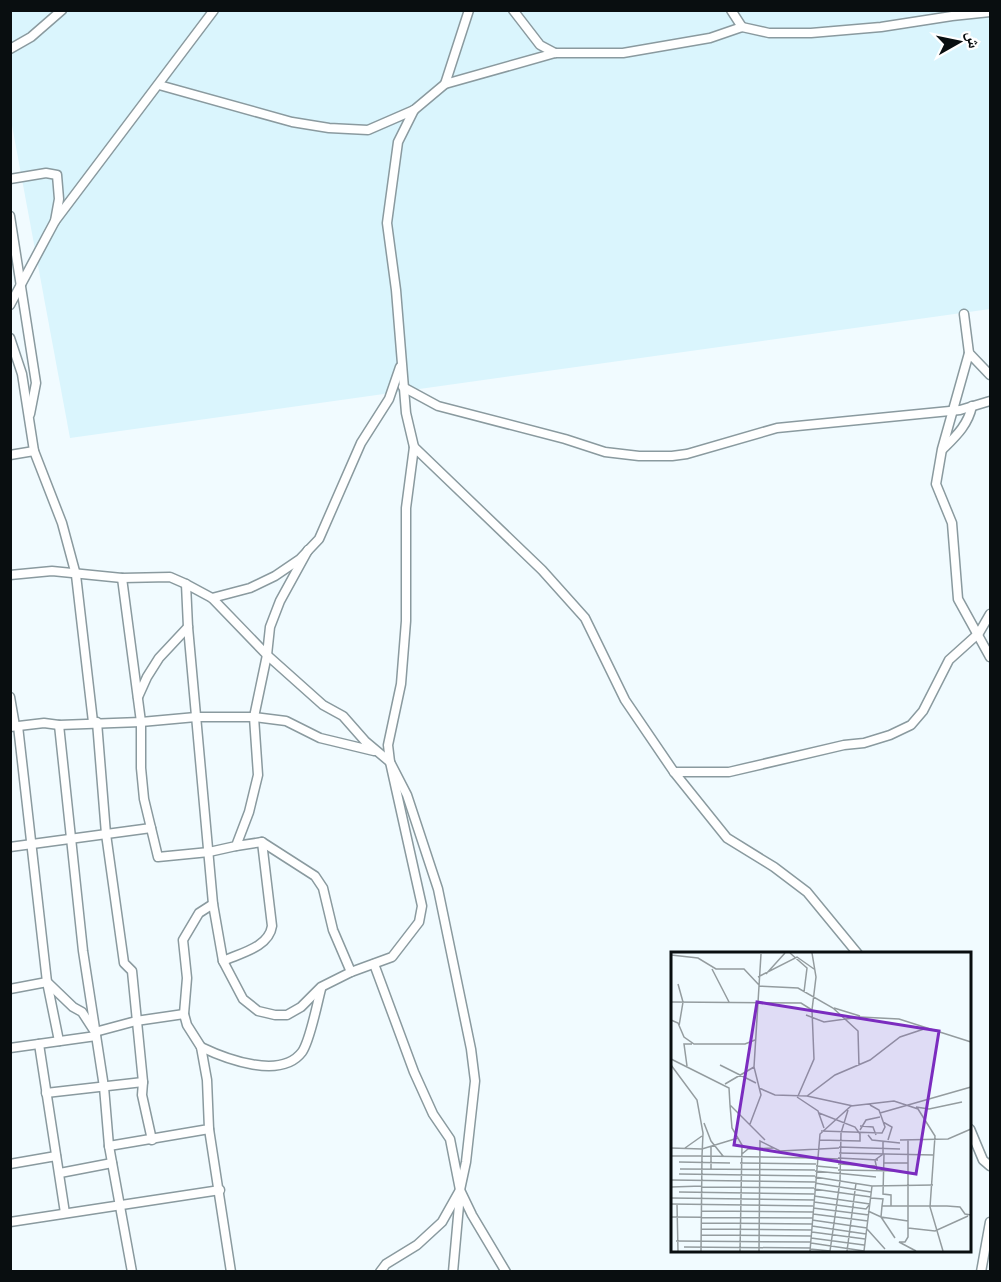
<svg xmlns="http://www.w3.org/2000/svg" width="1001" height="1282" font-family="Roboto,'Noto Naskh Arabic',sans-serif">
<rect width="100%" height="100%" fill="#f1fbff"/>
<polygon fill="#daf5fd" points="10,11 990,11 990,309 70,438 11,120"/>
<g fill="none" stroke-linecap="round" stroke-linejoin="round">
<g stroke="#8a9a9f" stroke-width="11">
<g id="street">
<polyline points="513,10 540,45 555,53"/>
<polyline points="731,10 742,27"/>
<polyline points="10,49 31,37 62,10"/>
<polyline points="445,84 469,10"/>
<polyline points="159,85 292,122 329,128 368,130 414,110 445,84 555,53 623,53 710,38 742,27 769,33 811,33 881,27 952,16 990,12"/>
<polyline points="414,110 398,142 387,223 396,290 406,413 414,447 542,570 585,618 625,700 674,772 727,838 774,867 807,892 858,954"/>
<polyline points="10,179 46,173 57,175 59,199 55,221 10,305"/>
<polyline points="10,216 36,383 30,414"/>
<polyline points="55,221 214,10"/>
<polyline points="964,314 969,353 990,375"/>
<polyline points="10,338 22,374 34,451 62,523 76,575 93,722"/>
<polyline points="969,353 942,449 936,484 952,523 958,599 990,657"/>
<polyline points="403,387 438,406 565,439 605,452 639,456 672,456 687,454 777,428 960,410 990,401"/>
<path d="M 943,449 C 956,436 968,425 972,406"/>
<polyline points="10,455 34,451"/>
<polyline points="10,575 52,571 122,578 170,577 186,584 212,598 267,655 323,705 343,716 365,741 390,762 407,795 438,889 471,1049 475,1081 466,1162 460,1190 442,1222 417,1245 386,1264 380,1272"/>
<polyline points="122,578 141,722 141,768 144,799 158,857 209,852 236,846 249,812 258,775 254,717 267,655 270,627 280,601 308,550"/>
<polyline points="186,584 188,627 213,904 223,961 243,999 258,1011 275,1015 287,1015 301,1007 321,987 351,972 392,957 419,922 422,906 390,762 388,745 401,684 406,621 406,508 414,447"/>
<polyline points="212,598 250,588 275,576 300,559 319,539 361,443 389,399 400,367"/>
<polyline points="10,697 15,726"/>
<polyline points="138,697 147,677 159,658 188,627"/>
<polyline points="97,722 106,834 124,963 132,971 143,1082 142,1095 152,1140"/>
<polyline points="59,725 83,951 104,1087 109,1146 132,1272"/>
<polyline points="18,726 47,982 59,1041"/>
<polyline points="10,727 44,723 59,725 141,722 196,717 254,717 286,721 320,738 374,751"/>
<polyline points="674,772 729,772 844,745 864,743 890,735 911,725 923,711 949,660 979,633 990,614"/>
<polyline points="236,846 262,842 315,876 323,888 333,930 351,972"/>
<polyline points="10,847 151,828"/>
<path d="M 223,961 C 241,953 269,947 272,926 L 262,842"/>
<polyline points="374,964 414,1072 433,1114 450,1139 460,1190 472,1215 506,1272"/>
<polyline points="10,989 47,982 73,1007 82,1012 95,1032 136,1021 184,1014"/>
<polyline points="39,1044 65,1213"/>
<path d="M 201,1047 C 226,1059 281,1080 302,1052 C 310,1041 317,1004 321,989"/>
<polyline points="10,1048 96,1036"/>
<polyline points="46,1093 143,1082"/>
<polyline points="209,1129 231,1272"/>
<polyline points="970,1129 983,1160 990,1166"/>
<polyline points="109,1146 209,1129 207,1080 201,1047 187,1025 184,1014 187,978 183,940 199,913 213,904"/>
<polyline points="10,1164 56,1156"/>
<polyline points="60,1173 112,1163"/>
<polyline points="10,1222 220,1190"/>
<polyline points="453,1272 460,1194"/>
<polyline points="981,1272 990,1222"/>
</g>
</g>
<use href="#street" stroke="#fff" stroke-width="8"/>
</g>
<g transform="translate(671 952)">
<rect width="300" height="300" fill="#f1fbff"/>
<path fill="none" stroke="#949c9f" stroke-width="1.5" d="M 119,1 L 136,16 L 133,40M 0,3 L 27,6 L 45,17 L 73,17 L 88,33M 41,17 L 58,50M 95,22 L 114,1M 87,25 L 126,5 L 143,17M 7,32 L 12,50 L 8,74M 88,34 L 127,36 L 162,56 L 187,79 L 188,114M 0,50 L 130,51 L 141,58M 163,56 L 189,64M 135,63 L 153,70 L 189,65 L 228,67 L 300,90M 0,68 L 7,71 L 13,85 L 23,92 L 74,92 L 84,88M 0,107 L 58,136 L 59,153 L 94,188M 0,113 L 26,148 L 32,181 L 31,204 L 0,204M 49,113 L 85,131M 16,114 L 13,92 L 21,92M 54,132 L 83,115M 88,136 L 104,143 L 136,144 L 164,123 L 199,108 L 229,85 L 253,77M 127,144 L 143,107 L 141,58 L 145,25 L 141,1M 136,144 L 182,154M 126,145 L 147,159 L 153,176M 59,153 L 61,176 L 71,193 L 69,299M 245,155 L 258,157 L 291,150M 209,161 L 300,135M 212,170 L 221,175 L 217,188M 33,171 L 40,189 L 52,204M 79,172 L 90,143 L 83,115 L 90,2M 189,174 L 202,175 L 205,183M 189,178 L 195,168 L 209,165M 150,179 L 211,181 L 214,175 L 208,158 L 199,153M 197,183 L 201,188 L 229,191M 148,188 L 189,189 L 189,182 L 184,175 L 148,161M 229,188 L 277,187 L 300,177M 237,188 L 237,285 L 234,290 L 228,290 L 245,299M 168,195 L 229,197M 0,196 L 31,197 L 67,186M 14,196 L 31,184M 168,201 L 263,203M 71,202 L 77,197 L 102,196M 213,202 L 212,242 L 220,243 L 220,254M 145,206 L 167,207M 167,206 L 207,208M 8,210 L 59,211M 69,211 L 145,212M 213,211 L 237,211M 167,212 L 204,214M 145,214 L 167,216M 9,217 L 144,218M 40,218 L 40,195M 167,218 L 229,219M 206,218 L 204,208 L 212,202 L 212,189M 144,219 L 205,225M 8,222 L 144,224M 144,225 L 201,234 L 262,233M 0,228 L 144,230M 144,231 L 200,240M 0,235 L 31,234M 31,235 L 143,236M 143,237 L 200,245M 8,240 L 143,242M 143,244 L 199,252M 0,246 L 143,248M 200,246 L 212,247 L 211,254 L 276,254 L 289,255 L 294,262 L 300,263M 143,250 L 195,257 L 199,252M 0,252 L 142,254M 6,252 L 7,299M 211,254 L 210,265 L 224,286M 142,256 L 198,263M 31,259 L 142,260M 197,259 L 210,265 L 237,269M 142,262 L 197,269M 0,265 L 142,266M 141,268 L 196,276M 31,271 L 141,272M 141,274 L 195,282M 237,276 L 264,279 L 297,264M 30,277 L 141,278M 196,277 L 214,297M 141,280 L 194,287M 30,283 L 140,284M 140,286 L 193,293M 5,289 L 140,290M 140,291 L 193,299M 13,295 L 140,296M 139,297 L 159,299M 30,299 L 31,204 L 145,206M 88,299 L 89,189 L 109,199 L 168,196M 139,299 L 149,182 L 180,154 L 223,149 L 247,157 L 264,184 L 259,255 L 272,299M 159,299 L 169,229 L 170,181 L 177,158M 176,299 L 185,231M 193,299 L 201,234"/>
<path fill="#7b2cbf" fill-opacity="0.15" stroke="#7b2cbf" stroke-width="3" d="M 86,50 L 268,79 L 245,222 L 63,193 Z"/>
<rect width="300" height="300" fill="none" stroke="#090e10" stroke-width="3"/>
</g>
<rect width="1001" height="1282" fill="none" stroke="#090e10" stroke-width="24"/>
<g transform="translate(959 42) rotate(81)" stroke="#ffffff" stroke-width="4.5" paint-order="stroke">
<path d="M0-4.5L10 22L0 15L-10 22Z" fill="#090e10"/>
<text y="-9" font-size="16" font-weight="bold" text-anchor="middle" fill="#090e10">ش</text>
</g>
</svg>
